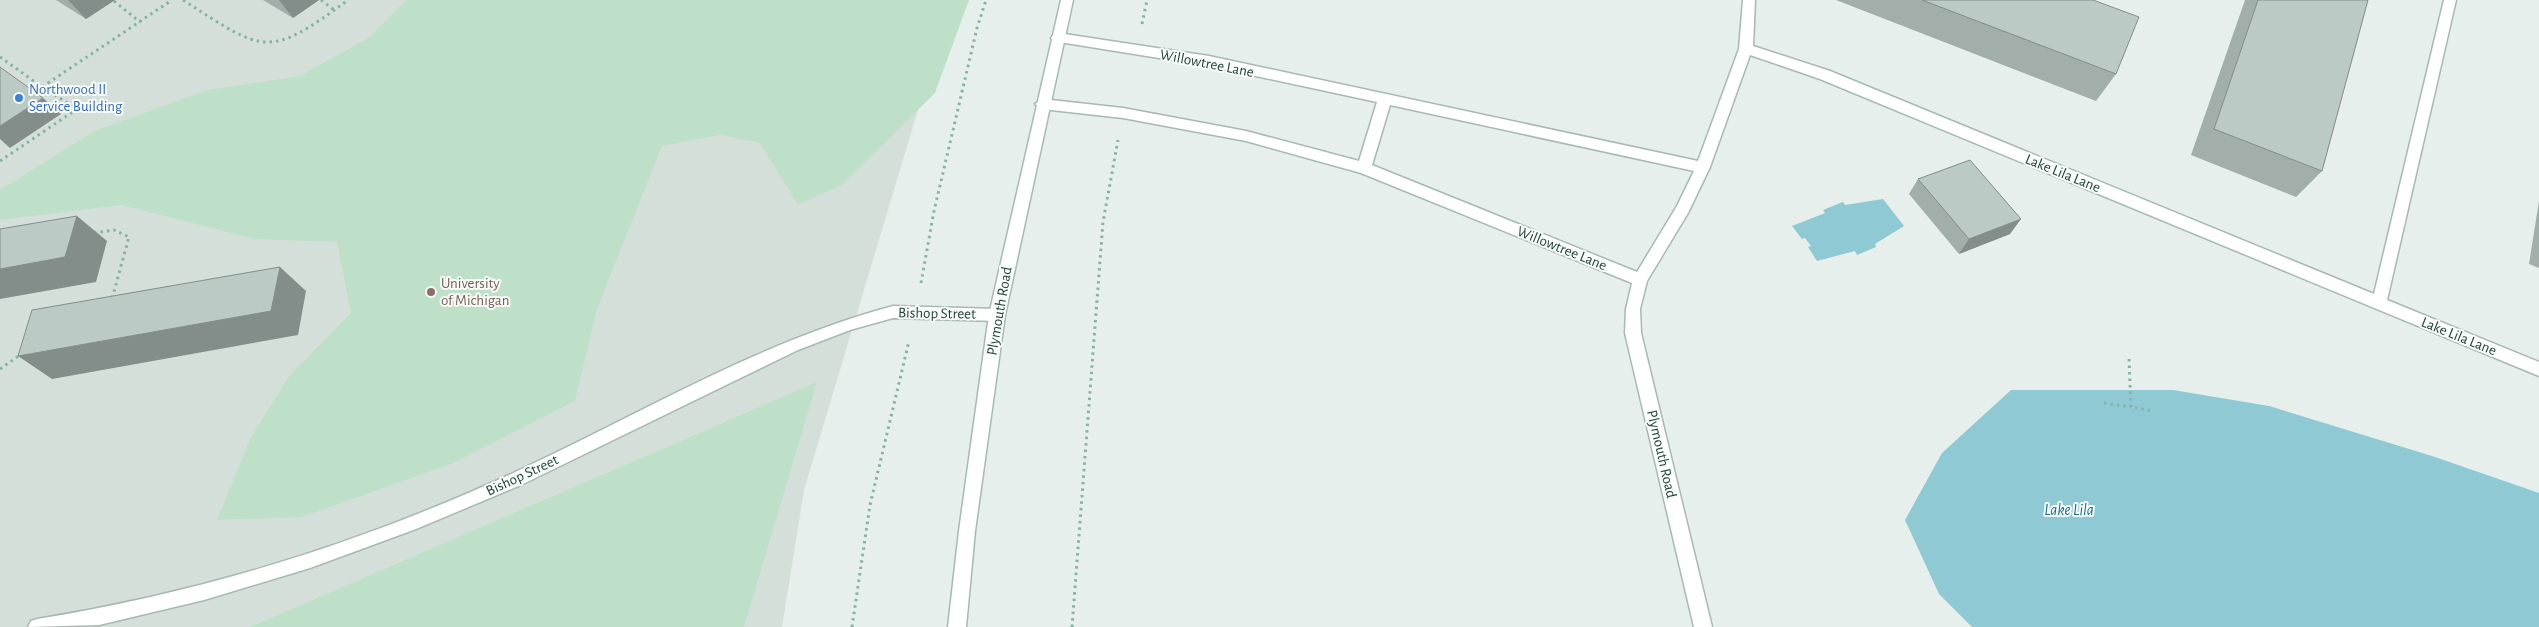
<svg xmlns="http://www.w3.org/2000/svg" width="2539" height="627" font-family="'Alegreya Sans',sans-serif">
<rect width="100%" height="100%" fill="#e6efeb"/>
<polygon fill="#d4dfda" points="0,0 951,0 804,490 782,627 0,627"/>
<g fill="#bfe0c8">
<polygon points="406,0 969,0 935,93 843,184 798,205 760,143 720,135 662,146 597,309 575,401 451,464 302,517 217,520 251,437 290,375 351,313 337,242 254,239 122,205 0,220 0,190 94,131 208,90 300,76 370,37"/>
<polygon points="817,382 744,627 250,627"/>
</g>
<g fill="#8ec9d4">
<polygon points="1883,199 1904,226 1875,244 1876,247 1857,255 1855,251 1817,261 1808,247 1811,246 1805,238 1802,239 1792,226 1825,213 1823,210 1843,202 1845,205"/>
<polygon points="2011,390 2173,390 2269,406 2432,456 2539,493 2539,627 1972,627 1939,594 1905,520 1942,453"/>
</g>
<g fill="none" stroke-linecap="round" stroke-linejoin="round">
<g stroke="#a8b8b2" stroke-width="3">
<g id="minor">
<path d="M 1743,0 L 1755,0 L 1753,46 L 1830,71 L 2374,294 L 2444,0 L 2456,0 L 2387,300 L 2539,362 L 2539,376 L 1820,79 L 1750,55 L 1710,167 L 1688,213 L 1647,281 L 1640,309 L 1641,333 L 1712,627 L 1694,627 L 1625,333 L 1626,309 L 1632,283 L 1361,173 L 1246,141 L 1123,118 L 1042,109 L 1035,104 L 1042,99 L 1123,108 L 1246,131 L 1359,161 L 1377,102 L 1209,66 L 1053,41 L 1051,38 L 1053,35 L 1058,33 L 1209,56 L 1698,161 L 1739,49 ZM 1390,105 L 1694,171 L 1677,206 L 1637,272 L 1372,165 Z"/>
<path d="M 893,306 L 997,309 L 1002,311 L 1005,315 L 1002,319 L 997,321 L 893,318 L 850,330 L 798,350 L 521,485 L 416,529 L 310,568 L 204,600 L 99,625 L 28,627 L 31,621 L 37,619 C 200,593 361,543 511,474 C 637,416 758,342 893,306 Z"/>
</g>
</g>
<g stroke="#a4bbb3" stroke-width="3">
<polygon id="secondary" points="1061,0 1073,0 1005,315 975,531 966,627 948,627 959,531 989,315"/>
</g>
<g stroke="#86b3a5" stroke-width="3" stroke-dasharray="2.5 4" stroke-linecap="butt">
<path d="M 183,0 C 264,52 267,60 348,0"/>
<polyline points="321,0 334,10"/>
<polyline points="114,1 140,22"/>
<polyline points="1142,24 1147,0"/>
<polyline points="0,57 42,87 172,0"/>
<polyline points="0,161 77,109 42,87"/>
<polyline points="94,233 114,230 129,237 112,299"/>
<polyline points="921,283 934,211 977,28 986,0"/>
<polyline points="2129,359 2131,407 2153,411"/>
<polyline points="0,369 20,355"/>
<polyline points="2104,403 2131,407"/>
<polyline points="852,627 870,505 909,341"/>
<polyline points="1072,627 1103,222 1118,140"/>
</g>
<use href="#minor" fill="#fff" fill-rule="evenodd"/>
<use href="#secondary" fill="#fff" fill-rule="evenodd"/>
</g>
<g fill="#a1aea9">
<polygon points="56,0 115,0 86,19"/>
<polygon points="263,0 319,0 293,18"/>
<polygon points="1836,0 2093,0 2116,74 2096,101"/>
<polygon points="2245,0 2368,0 2322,171 2296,197 2191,155"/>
<polygon points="1918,179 2010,234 1959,254 1909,194"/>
<polygon points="2539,201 2539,268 2529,264"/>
</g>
<g fill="#838d89">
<polygon points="68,0 115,0 86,19"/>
<polygon points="279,0 319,0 293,18"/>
<polygon points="43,98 61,114 10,148 0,139 0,126"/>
<polygon points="77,216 107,241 96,282 0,299 0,269"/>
<polygon points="2021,219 2010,234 1959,254 1969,239"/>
<polygon points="280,267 306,291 298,335 52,379 18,356"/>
</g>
<g fill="#bbcac4" stroke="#838d89">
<polygon points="1922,0 2093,0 2139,17 2116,74"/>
<polygon points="2258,0 2368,0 2322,171 2214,129"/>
<polygon points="0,67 43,98 0,126"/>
<polygon points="1970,160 2021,219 1969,239 1918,179"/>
<polygon points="77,216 65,257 0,269 0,229"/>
<polygon points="280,267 271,311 18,356 32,310"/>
</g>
<circle fill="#3f7fe0" stroke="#f7fbf9" stroke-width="2" cx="19" cy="98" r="5"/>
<circle fill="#8d6e63" stroke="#f7fbf9" stroke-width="2" cx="431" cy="292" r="5"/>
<g text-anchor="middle" stroke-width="4" stroke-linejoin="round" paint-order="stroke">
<g font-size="15" fill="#24423a" stroke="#f7fbf9">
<text transform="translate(1207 63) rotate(11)" y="5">Willowtree Lane</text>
<text transform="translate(2063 173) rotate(22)" y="5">Lake Lila Lane</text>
<text transform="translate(1562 248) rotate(22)" y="5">Willowtree Lane</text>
<text transform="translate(999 311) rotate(-80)" y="5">Plymouth Road</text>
<text transform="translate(937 313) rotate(1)" y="5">Bishop Street</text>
<text transform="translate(2459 336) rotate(22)" y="5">Lake Lila Lane</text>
<text transform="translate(1662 454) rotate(77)" y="5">Plymouth Road</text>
<text transform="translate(522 475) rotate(-25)" y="5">Bishop Street</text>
</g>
<g font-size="15" fill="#366cbe" stroke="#f7fbf9" text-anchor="start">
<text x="29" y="94">Northwood II<tspan x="29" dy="17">Service Building</tspan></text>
</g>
<g font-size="15" fill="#785e54" stroke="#f7fbf9" text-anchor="start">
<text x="441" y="288">University<tspan x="441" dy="17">of Michigan</tspan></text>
</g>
<g font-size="16" font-style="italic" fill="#1c6f80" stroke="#f7fbf9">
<text x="2069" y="515">Lake Lila</text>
</g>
</g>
</svg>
